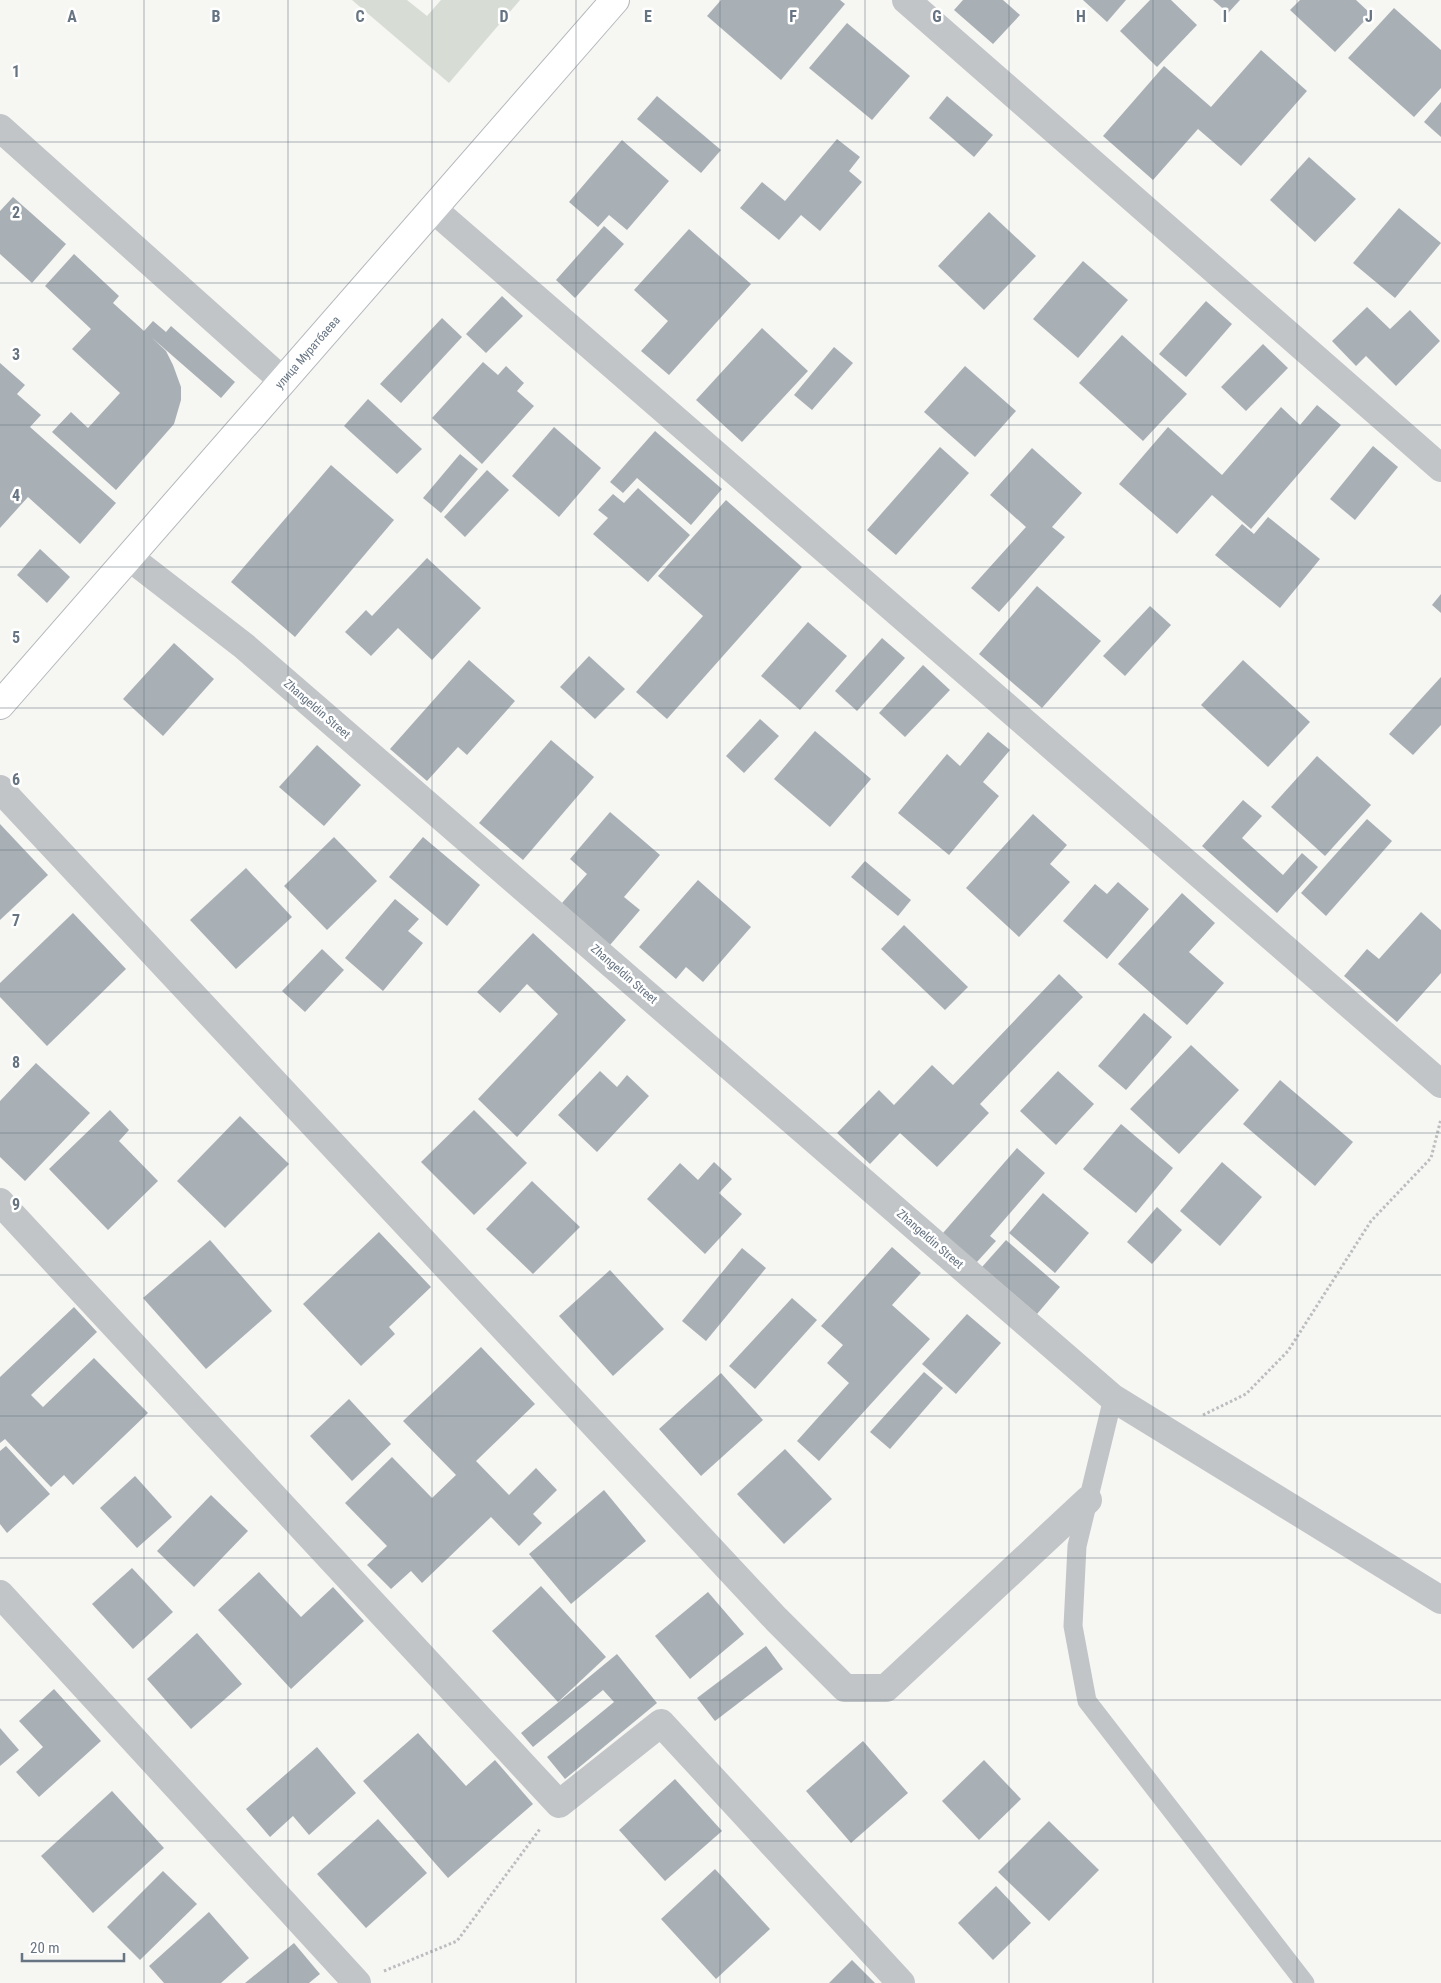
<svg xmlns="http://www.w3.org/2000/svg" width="1441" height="1983" font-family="'Roboto Condensed',sans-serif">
<rect width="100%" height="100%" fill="#f6f6f3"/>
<polygon fill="#d7ddd4" points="352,0 407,0 427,16 441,0 520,0 449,83"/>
<g fill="#a9b0b5">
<polygon points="721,0 840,0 845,4 781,80 707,16"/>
<polygon points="963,0 1003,0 1020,15 993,44 954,10"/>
<polygon points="1083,0 1126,0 1107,22"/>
<polygon points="1150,0 1171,0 1197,25 1157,67 1120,31"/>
<polygon points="1213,0 1240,0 1228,13"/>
<polygon points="1300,0 1356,0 1371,14 1335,52 1290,10"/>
<polygon points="1394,8 1441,50 1441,88 1414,117 1348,58"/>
<polygon points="847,23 910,76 872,120 809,68"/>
<polygon points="1261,50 1307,91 1241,166 1198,129 1153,180 1103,136 1164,66 1211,107"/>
<polygon points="657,96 721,150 701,173 637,119"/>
<polygon points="947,96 993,135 974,157 929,118"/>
<polygon points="1441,102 1441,137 1424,122"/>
<polygon points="837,139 860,157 849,171 862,182 820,231 801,215 779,240 740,208 762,182 785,201"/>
<polygon points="622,140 669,181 627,230 609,215 598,227 569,202"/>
<polygon points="1309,157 1356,199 1315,242 1270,200"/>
<polygon points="13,197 66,244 32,283 0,254 0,211"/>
<polygon points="1399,208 1441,243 1395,298 1353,263"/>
<polygon points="989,212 1036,256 984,310 938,266"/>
<polygon points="604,226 624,244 575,298 556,280"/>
<polygon points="689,229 751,284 669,375 641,351 668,321 634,290"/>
<polygon points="74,254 119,296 113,303 144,331 153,321 166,332 171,326 235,382 221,398 151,337 166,351 173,365 181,387 181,400 174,424 116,490 52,432 71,412 88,428 120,393 72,349 91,329 45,286"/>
<polygon points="1083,261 1128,300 1078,358 1033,319"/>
<polygon points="502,296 523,316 486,353 466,334"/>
<polygon points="1206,301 1232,324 1186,377 1159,354"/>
<polygon points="1367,307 1390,329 1410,310 1440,341 1396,386 1366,356 1356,366 1332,341"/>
<polygon points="442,318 462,337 401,403 380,384"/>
<polygon points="762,328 808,371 742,442 696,400"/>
<polygon points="1122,335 1187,394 1143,441 1079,383"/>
<polygon points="1263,344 1288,368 1246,411 1221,387"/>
<polygon points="834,347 853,363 812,410 794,395"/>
<polygon points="483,362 498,375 506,366 524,383 517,391 534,406 482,464 432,418"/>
<polygon points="0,363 25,385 17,394 41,415 30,427 116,503 80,544 28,497 0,528"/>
<polygon points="965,366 1016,411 975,457 924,412"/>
<polygon points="368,399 422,449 397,474 344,426"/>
<polygon points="1317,405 1341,425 1251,529 1212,495 1177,534 1119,484 1168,427 1222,475 1281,407 1300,425"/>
<polygon points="554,427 601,468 559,517 512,476"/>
<polygon points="655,431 722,489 691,525 637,478 623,493 610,482"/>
<polygon points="1373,446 1398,467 1355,520 1330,499"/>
<polygon points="940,447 969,473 896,555 867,530"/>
<polygon points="1032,448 1082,493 1052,527 1065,537 999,612 971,588 1026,527 990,495"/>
<polygon points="460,454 478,469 441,513 423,498"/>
<polygon points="331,465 394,520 295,637 231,582"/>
<polygon points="487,470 509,490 465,537 444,517"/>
<polygon points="638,488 690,535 648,582 593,534 608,518 598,510 613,494 624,503"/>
<polygon points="726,500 802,567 667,719 636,692 703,616 658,576"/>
<polygon points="1268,517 1320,559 1280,608 1215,555 1242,524 1254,534"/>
<polygon points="40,549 70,577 47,603 17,575"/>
<polygon points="427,558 481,608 432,660 398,628 371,656 345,632 366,610 372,616"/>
<polygon points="1037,586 1101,641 1042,708 979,654"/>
<polygon points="1441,594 1441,613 1432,605"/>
<polygon points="1150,606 1171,625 1125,676 1103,656"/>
<polygon points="808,622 847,656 800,710 761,676"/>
<polygon points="882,638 905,658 857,711 835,691"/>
<polygon points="174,643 214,679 163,736 123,699"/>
<polygon points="589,656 625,689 595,719 560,687"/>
<polygon points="469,660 515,701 467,755 458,747 427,781 390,749"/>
<polygon points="1243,660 1310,722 1268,767 1201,705"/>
<polygon points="923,665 950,690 905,737 879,713"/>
<polygon points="1441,677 1441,725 1413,755 1389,734"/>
<polygon points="760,719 779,736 744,773 726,756"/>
<polygon points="815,731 871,779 830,827 774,779"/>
<polygon points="988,732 1010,750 983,782 999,796 949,855 898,813 947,754 960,766"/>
<polygon points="551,740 594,777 523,860 479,823"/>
<polygon points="317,745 361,785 324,826 279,787"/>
<polygon points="1317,756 1371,805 1325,856 1271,807"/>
<polygon points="1243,800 1262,816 1242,838 1283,875 1302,853 1318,867 1277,913 1202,846"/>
<polygon points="610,812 660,855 624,897 640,910 610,945 562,903 587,874 570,859"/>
<polygon points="1033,814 1067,845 1050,864 1070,882 1019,937 966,888"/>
<polygon points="1367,819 1392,841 1326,916 1301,893"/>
<polygon points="0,824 48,875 0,920"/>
<polygon points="334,837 377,881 327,930 284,886"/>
<polygon points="423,837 480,885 447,926 389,877"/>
<polygon points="865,861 911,900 898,916 851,877"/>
<polygon points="246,868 292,917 236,969 190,920"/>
<polygon points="698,880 751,927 703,982 686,967 676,979 639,947"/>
<polygon points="1118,882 1149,909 1107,959 1063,921 1095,884 1107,894"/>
<polygon points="1182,893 1215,923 1189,952 1224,983 1187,1025 1118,964"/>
<polygon points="395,899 419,919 408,931 423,943 383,991 345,958"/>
<polygon points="1421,912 1441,930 1441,973 1397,1022 1344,976 1367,949 1379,959"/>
<polygon points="73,913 126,969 47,1046 0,997 0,983"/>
<polygon points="904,925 968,987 945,1010 881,949"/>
<polygon points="533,933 626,1020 517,1137 478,1099 558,1014 527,984 500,1013 477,992"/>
<polygon points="322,949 344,970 305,1012 282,991"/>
<polygon points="1059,974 1083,997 980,1104 989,1113 937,1167 900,1133 870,1164 837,1133 879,1090 894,1105 932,1065 953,1085"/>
<polygon points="1144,1013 1172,1037 1126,1090 1098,1066"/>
<polygon points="1191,1045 1239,1090 1179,1154 1130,1109"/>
<polygon points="36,1063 90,1113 25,1181 0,1157 0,1101"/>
<polygon points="600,1071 617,1087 627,1075 649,1096 597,1152 558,1115"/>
<polygon points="1058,1071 1094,1104 1056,1145 1020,1111"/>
<polygon points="1280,1080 1353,1142 1315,1186 1243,1124"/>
<polygon points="110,1110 129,1130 119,1141 158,1181 108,1230 49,1169"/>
<polygon points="474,1110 527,1163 474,1215 421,1162"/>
<polygon points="240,1116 289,1164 225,1228 177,1181"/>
<polygon points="1121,1124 1173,1168 1136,1213 1083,1169"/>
<polygon points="1017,1148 1045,1173 990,1236 996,1241 976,1263 943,1233"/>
<polygon points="714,1162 732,1179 719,1193 742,1214 705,1254 647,1199 680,1163 698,1180"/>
<polygon points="1222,1162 1262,1197 1220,1246 1180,1211"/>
<polygon points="532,1181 580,1227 533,1274 486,1229"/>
<polygon points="1043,1193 1089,1233 1055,1273 1009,1233"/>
<polygon points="1157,1207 1182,1230 1152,1264 1127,1242"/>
<polygon points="379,1232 431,1287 389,1327 395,1334 361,1366 303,1304"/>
<polygon points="210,1240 272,1311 206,1369 143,1298"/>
<polygon points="1006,1240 1060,1287 1037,1314 982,1267"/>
<polygon points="892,1247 921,1273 892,1305 930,1339 819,1461 797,1441 849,1383 827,1363 843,1345 821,1326"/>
<polygon points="742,1248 766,1268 706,1341 682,1321"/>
<polygon points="610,1270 664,1329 613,1376 559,1316"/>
<polygon points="792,1298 817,1320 755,1389 729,1366"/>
<polygon points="74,1307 97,1332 31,1395 43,1407 94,1358 148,1413 73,1485 64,1475 51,1487 5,1439 0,1443 0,1377"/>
<polygon points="967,1314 1001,1343 956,1394 922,1364"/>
<polygon points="481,1347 535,1404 476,1461 509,1495 536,1468 557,1490 533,1514 542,1523 519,1546 491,1517 422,1583 411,1571 391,1589 367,1565 387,1546 345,1503 392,1457 432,1498 456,1475 403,1421"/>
<polygon points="924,1372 943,1388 890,1449 870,1432"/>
<polygon points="721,1373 763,1420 701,1476 659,1429"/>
<polygon points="349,1399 391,1444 352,1481 310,1436"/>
<polygon points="6,1446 50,1494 7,1533 0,1524 0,1451"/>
<polygon points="785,1449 832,1499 784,1544 737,1494"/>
<polygon points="135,1476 172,1517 137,1548 100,1508"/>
<polygon points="604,1490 646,1541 571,1604 529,1554"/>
<polygon points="211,1495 248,1531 194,1587 157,1551"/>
<polygon points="132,1568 173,1612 133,1649 92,1604"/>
<polygon points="259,1572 301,1617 333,1587 364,1621 291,1689 218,1610"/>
<polygon points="541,1586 606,1657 558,1702 492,1631"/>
<polygon points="708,1592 744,1634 690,1679 655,1636"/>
<polygon points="197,1633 242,1684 191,1729 147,1679"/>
<polygon points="766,1646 783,1669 715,1721 697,1698"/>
<polygon points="617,1654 657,1703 565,1779 547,1757 614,1702 603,1690 533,1747 521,1733"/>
<polygon points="54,1689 101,1741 39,1797 16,1772 43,1747 19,1721"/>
<polygon points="0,1728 19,1750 0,1766"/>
<polygon points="418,1733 466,1786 495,1760 533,1804 448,1878 363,1781"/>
<polygon points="863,1741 908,1793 851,1843 806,1791"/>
<polygon points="317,1747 356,1793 309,1835 293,1816 270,1837 246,1809"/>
<polygon points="984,1760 1021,1799 979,1840 942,1801"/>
<polygon points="675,1779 722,1831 665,1881 619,1830"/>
<polygon points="112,1791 164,1848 93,1913 41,1856"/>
<polygon points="378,1819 427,1873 366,1928 317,1874"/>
<polygon points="1049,1821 1099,1870 1049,1921 998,1872"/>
<polygon points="715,1869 770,1929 716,1979 661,1919"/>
<polygon points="163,1871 197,1904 140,1960 107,1927"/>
<polygon points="996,1886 1031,1923 993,1960 958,1923"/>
<polygon points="209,1912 249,1958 221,1983 164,1983 149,1966"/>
<polygon points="294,1943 320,1974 309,1983 245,1983"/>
<polygon points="852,1960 875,1983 829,1983"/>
</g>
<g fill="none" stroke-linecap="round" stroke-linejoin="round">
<g stroke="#b4b8bc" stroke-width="30">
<g id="secondary">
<path id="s1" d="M 0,705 L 615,0"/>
</g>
</g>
<g stroke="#bbbdbf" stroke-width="3" stroke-dasharray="2.5 2.5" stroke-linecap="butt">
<polyline points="1203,1415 1246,1394 1288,1351 1371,1221 1431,1158 1441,1119"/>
<polyline points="384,1971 457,1941 540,1829"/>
</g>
<polyline stroke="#c1c5c8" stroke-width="19" points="1113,1398 1077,1546 1073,1626 1087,1701 1305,1983"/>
<g stroke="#c1c5c8" stroke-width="28">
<polyline points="906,0 1441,468"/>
<polyline points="0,128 283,381"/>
<polyline points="433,209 1441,1084"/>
<polyline points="129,557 244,646 1113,1398 1441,1600"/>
<polyline points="0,789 776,1619 845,1688 886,1688 1088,1500"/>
<polyline points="0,1202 559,1804 661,1723 901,1983"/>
<polyline points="0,1594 357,1983"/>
</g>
<use href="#secondary" stroke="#fff" stroke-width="28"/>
</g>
<path fill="none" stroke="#677482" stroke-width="1" stroke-opacity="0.55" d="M 144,0 L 144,1983M 288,0 L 288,1983M 432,0 L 432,1983M 576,0 L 576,1983M 720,0 L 720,1983M 865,0 L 865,1983M 1009,0 L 1009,1983M 1153,0 L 1153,1983M 1297,0 L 1297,1983M 0,142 L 1441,142M 0,283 L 1441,283M 0,425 L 1441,425M 0,567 L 1441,567M 0,708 L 1441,708M 0,850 L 1441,850M 0,992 L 1441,992M 0,1133 L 1441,1133M 0,1275 L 1441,1275M 0,1416 L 1441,1416M 0,1558 L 1441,1558M 0,1700 L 1441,1700M 0,1841 L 1441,1841"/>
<g text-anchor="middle" stroke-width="5" stroke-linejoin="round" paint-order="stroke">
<g font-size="12" fill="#677482" stroke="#fff">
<text dy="4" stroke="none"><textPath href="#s1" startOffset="468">улица Муратбаева</textPath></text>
<text transform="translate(317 709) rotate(41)" y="4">Zhangeldin Street</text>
<text transform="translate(624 974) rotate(41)" y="4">Zhangeldin Street</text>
<text transform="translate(930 1239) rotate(41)" y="4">Zhangeldin Street</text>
</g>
</g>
<g font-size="16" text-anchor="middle" font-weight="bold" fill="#677482" stroke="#fff" stroke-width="5" stroke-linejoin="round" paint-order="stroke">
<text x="72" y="22">A</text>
<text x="216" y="22">B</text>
<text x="360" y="22">C</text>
<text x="504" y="22">D</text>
<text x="648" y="22">E</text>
<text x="793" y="22">F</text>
<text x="937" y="22">G</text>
<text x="1081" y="22">H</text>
<text x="1225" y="22">I</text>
<text x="1369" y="22">J</text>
<text x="16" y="77">1</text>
<text x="16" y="218">2</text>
<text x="16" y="360">3</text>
<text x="16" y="501">4</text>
<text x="16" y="643">5</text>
<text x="16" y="785">6</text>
<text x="16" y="926">7</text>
<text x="16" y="1068">8</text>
<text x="16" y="1210">9</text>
</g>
<path d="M22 1953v8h102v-8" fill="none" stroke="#677482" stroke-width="2.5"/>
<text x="30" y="1953" font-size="15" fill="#677482" stroke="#ffffff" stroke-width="4" paint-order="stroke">20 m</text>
</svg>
